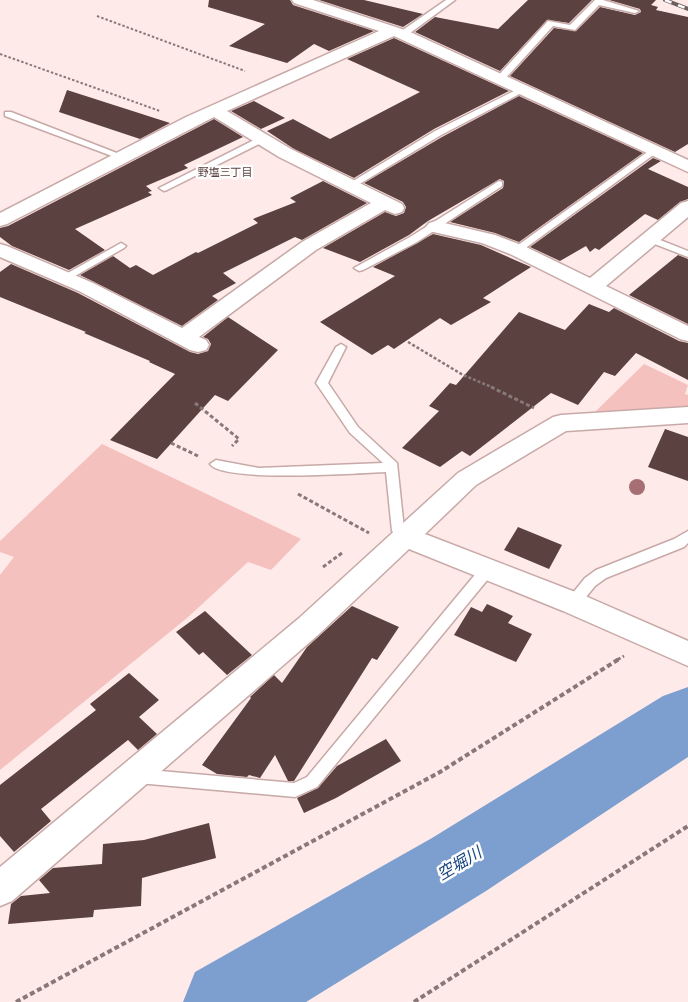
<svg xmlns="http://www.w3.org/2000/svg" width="688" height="1002" font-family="'Times New Roman','Noto Sans JP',serif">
<rect width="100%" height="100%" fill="#feeae9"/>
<g fill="#f5c1be">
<polygon points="644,364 688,385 685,394 688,395 688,407 595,412"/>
<polygon points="102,444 301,539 271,570 248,562 187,618 0,770 0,575 14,557 0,552 0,541"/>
</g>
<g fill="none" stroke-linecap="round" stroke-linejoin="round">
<polygon fill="#7c9fd0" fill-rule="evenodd" points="688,687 688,757 486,891 306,1002 183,1002 195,972 432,838 663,696"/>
</g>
<g fill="#5b4140">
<polygon points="209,0 290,0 293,5 374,31 329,51 314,44 287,63 229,46 265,24 208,7"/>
<polygon points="319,0 364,0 423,14 403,27"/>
<polygon points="528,0 592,0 569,23 547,20 500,71 415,32 435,17 498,29"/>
<polygon points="609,0 656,0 651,5 658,7 656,10 688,17 688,144 675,152 510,76 554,28 576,31 600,7 635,15 641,12 640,9"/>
<polygon points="394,38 509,91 434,129 354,178 294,149 267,131 293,119 330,139 420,92 347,59"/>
<polygon points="67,90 170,123 140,139 59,112"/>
<polygon points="519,96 643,153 519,242 495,233 450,222 503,188 504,181 500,179 428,221 409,235 360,262 323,248 385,212 396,216 404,213 406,207 403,202 364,183 442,137"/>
<polygon points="254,101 285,118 261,129 231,111"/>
<polygon points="214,119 243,137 184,165 188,168 146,186 152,191 148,192 152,195 75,229 105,250 69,270 12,246 0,237 0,228 8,226"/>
<polygon points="653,158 661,161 648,169 688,187 688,199 680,202 658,220 645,214 599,250 595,248 590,252 586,246 560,261 530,247"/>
<polygon points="323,181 367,203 302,240 295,237 223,273 236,283 212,296 218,300 182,326 80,275 113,256 130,268 136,265 153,275 196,252 198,253 258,223 253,219 296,202 290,198"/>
<polygon points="433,234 481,245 531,267 483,298 491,302 451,325 440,318 394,349 388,345 372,355 320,322 395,276 373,267"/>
<polygon points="678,255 688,259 688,324 629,295"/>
<polygon points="11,264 78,293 190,352 198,354 208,351 211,344 208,339 203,337 228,317 278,350 228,401 215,395 157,459 110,440 175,374 149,362 150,361 84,333 86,332 0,297 0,272"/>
<polygon points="589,304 609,312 614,308 679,341 688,343 688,380 636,353 615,376 604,372 578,405 551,393 470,456 462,451 440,467 402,448 439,411 429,406 450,383 456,385 519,312 565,330"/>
<polygon points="665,429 688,437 688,481 648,467"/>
<polygon points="518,527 562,545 549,569 504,550"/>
<polygon points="487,604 513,616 508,623 532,634 516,662 454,635 471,607 482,612"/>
<polygon points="352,606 399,627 377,660 372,658 294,781 288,781 275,755 260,778 249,775 247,777 217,774 202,765 251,698 250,697 274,675 282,683 307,647"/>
<polygon points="205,611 252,655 227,675 203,652 199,655 176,632"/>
<polygon points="129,673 159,700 139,717 157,734 138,750 128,740 41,809 51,821 14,852 0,836 0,785 96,710 90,704"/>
<polygon points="386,739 401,761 336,798 304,813 297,798 318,788 337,766"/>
<polygon points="209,823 216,858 142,878 141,906 94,910 93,917 8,924 11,904 21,896 50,893 39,880 53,868 102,864 103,844 144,840"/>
</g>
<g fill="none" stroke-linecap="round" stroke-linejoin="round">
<g stroke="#c7a9a7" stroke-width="3">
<g id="service">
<polygon points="446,0 455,0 406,36 400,36 400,32"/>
<polygon points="595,0 603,0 639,11 635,13 599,5 575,30 553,26 503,81 497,81 497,77 548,21 570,25"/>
<polygon points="520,88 527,90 441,135 353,188 347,188 345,186 435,131"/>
<polygon points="5,112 11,112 127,157 126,159 120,159 5,116"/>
<polygon points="262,136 266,139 265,141 167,190 164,191 159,188"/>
<polygon points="653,148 657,151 656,153 520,252 514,252 514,248"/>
<polygon points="499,181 502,182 502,186 417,242 363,270 359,271 354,268 410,237"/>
<polygon points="650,236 688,251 688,257 647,241 647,237"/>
<polygon points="121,243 126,246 124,248 68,280 60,280 59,278"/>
<path d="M 341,344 L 346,347 L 328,383 L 358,427 L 397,463 L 404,529 L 412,537 L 411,540 L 401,540 L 392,531 L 386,472 C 359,473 223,483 210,464 L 216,460 L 259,468 L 383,463 L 350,433 L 316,383 L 336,347 Z"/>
<polygon points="688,531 688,543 684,547 606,578 595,586 578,607 573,608 568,607 566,603 568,599 585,578 596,570 674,539"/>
<polygon points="488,564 493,565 495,569 493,573 317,787 295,797 138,783 133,781 130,776 133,771 138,769 294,783 307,777 483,565"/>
</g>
</g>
<g stroke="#c7a9a7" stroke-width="3">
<g id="minor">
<polygon points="292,0 313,0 408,31 688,160 688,172 394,36 227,111 291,149 402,204 404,208 402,212 395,214 385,210 316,250 199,337 206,340 209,345 206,350 198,352 190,350 79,291 0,257 0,244 7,246 93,283 182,328 302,242 371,203 279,157 214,117 7,224 0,226 0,213 186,117 379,31 294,3"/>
<polygon points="688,201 688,217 606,286 688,326 688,341 680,339 510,254 482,243 429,231 426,227 429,223 436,221 495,235 524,246 590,278 681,203"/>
<polygon points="688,407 688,423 566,431 476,485 425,534 583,595 688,641 688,666 563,611 409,549 318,635 12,901 0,906 0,867 298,619 458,473 553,417 561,415"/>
</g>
</g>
<g stroke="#887978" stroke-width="2" stroke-dasharray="2.5 2" stroke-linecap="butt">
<polyline points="97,16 245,71"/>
<polyline points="0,54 160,111"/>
</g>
<polyline stroke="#887978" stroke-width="2.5" stroke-dasharray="3 2" stroke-linecap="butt" points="408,342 463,375 494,388"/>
<g stroke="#887978" stroke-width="3" stroke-dasharray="4 2.5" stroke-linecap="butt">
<polyline points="491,387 534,408"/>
<polyline points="195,403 239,439 232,446"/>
<polyline points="171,443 198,456"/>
<polyline points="298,494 369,533"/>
<polyline points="323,567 342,553"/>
<polyline points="617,660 624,656"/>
</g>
<g stroke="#887978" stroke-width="4" stroke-dasharray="5 3" stroke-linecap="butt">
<polyline points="16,1002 440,772 619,659"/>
<polyline points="414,1002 688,826"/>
</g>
<use href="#service" fill="#fff" fill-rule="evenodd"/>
<use href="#minor" fill="#fff" fill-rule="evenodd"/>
<g stroke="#6d5f5e" stroke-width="4">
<polyline id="rail" points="665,0 688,9"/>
</g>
<use href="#rail" stroke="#fcfcfc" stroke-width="2.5" stroke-dasharray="7" stroke-linecap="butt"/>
</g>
<circle fill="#a56f74" cx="637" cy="487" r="8"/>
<g text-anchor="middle" stroke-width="5" stroke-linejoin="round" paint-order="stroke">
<g font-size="11" fill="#5c4241" stroke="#fcfcfc">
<text x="225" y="176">野塩三丁目</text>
</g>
<g font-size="16" font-style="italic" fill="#13417d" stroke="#fcfcfc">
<text transform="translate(459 863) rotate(-31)" y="6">空堀川</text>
</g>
</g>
</svg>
